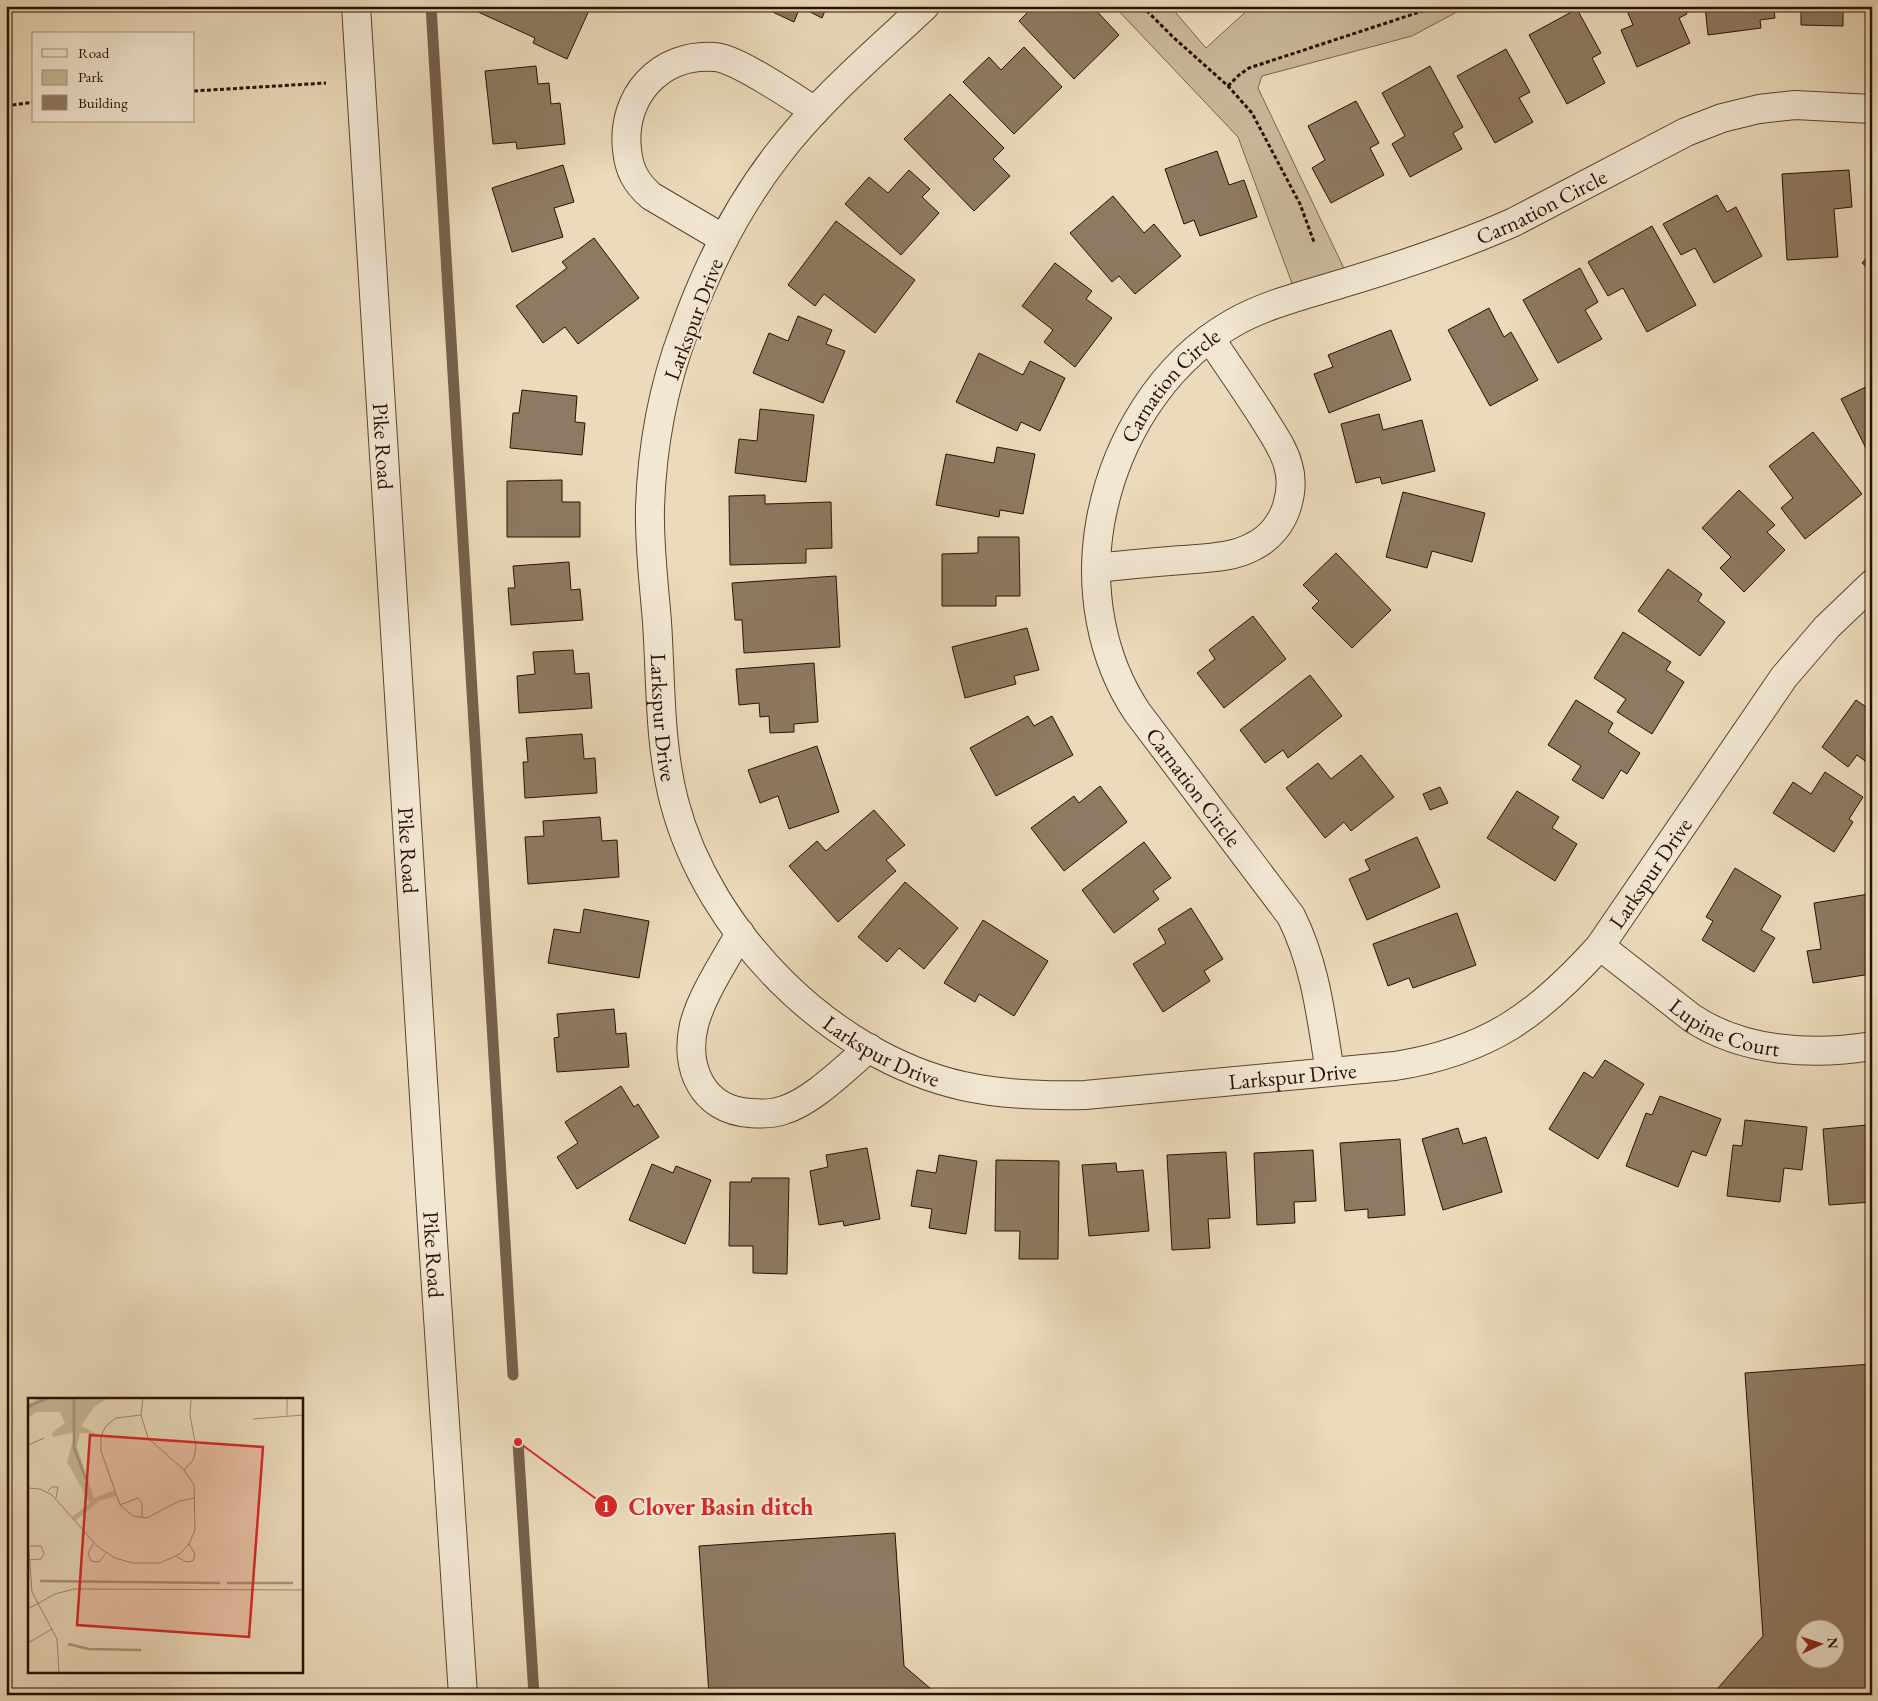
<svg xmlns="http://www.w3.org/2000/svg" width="1878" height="1701" font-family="'EB Garamond',serif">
<rect width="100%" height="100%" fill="#ebdabb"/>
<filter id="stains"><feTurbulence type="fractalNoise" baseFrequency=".004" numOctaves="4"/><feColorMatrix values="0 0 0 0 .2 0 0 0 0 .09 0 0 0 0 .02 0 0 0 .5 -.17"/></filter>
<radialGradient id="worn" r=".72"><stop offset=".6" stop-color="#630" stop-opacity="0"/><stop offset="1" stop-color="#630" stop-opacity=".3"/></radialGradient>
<polygon fill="#cab89b" stroke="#7a644e" points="1114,6 1170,6 1206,48 1252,6 1468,6 1412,36 1262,76 1258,88 1350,281 1297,297 1238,137"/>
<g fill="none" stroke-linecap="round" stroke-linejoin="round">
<g stroke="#76604b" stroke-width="11">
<polyline points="431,6 513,1375"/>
<polyline points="518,1442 534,1695"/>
</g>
</g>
<g fill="#8e7962" stroke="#291001" fill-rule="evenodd">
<polygon points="478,6 591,6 567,59 533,43 535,38 476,11"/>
<polygon points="765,6 827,6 822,18 800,7 794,22 764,8"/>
<polygon points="1034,6 1092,6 1119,35 1074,79 1019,21"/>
<polygon points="1625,6 1683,6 1687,14 1679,18 1690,43 1637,67 1621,30 1633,25"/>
<polygon points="1705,6 1773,6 1775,18 1760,20 1761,28 1708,35"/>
<polygon points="1801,6 1843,6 1843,26 1801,25"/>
<polygon points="1577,9 1601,53 1592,58 1605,83 1567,104 1529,35"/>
<polygon points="1024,47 1062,87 1014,134 963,82 989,57 1001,70"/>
<polygon points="1506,49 1530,92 1519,98 1533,122 1495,143 1457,76"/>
<polygon points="536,66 538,84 549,83 551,104 560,103 565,144 517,149 516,142 493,144 485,71"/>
<polygon points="1430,66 1463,127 1453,133 1462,149 1410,177 1392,144 1405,136 1382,93"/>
<polygon points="950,94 1004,148 993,159 1010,176 974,211 904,139"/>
<polygon points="1356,101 1379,143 1370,148 1384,175 1331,203 1312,168 1325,160 1308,126"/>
<polygon points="1217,151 1229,185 1244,180 1257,217 1200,236 1194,220 1184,224 1165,169"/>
<polygon points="563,165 574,202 554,208 563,237 512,252 492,188"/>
<polygon points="909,170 930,189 922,197 939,213 901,255 845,204 869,177 888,193"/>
<polygon points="1849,170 1852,207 1834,209 1838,257 1787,260 1782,174"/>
<polygon points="1717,195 1727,212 1736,207 1762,256 1714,283 1695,248 1681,255 1663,224"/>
<polygon points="1113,196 1144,233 1154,224 1181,256 1135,294 1119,276 1112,282 1070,233"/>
<polygon points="836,221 915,280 875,333 824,294 815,306 788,285"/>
<polygon points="1652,226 1696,305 1647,332 1623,288 1608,296 1588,262"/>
<polygon points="594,238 639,298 578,344 565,327 543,343 516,306 567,268 562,262"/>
<polygon points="1872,252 1872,271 1862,263"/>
<polygon points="1055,263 1092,291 1086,299 1112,318 1075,367 1044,342 1053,330 1022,306"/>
<polygon points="1580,268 1598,302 1585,310 1602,339 1558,363 1523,300"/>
<polygon points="1489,308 1504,337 1511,332 1538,380 1490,406 1448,330"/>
<polygon points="798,316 832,330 826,344 845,351 823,403 753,373 769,333 788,341"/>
<polygon points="1391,330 1411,380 1329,413 1314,374 1333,367 1328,355"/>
<polygon points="979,353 1023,375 1030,361 1065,378 1040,431 1021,422 1017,431 956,402"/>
<polygon points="1872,384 1872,460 1841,399"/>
<polygon points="522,390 577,396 575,422 585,423 582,455 510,448 513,413 519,413"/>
<polygon points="760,409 814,415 806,482 735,473 739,439 757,441"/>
<polygon points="1379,414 1383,430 1422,420 1435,471 1382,484 1380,477 1356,483 1341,424"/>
<polygon points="1813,432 1862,494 1805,539 1781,508 1793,498 1769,466"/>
<polygon points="997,447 1035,454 1023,514 1000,510 999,517 936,505 946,454 994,463"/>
<polygon points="562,480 562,502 580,502 580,537 507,537 507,481"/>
<polygon points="1739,490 1775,525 1767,532 1785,550 1744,592 1720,568 1731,557 1702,528"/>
<polygon points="1403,492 1485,513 1472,562 1432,551 1427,568 1386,557"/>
<polygon points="765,495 765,504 831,502 832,548 806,549 806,563 730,565 729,496"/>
<polygon points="978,537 1019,537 1020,596 996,596 996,606 942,606 942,554 978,553"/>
<polygon points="1336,553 1391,610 1352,648 1312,608 1319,601 1303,585"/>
<polygon points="569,562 571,590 580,589 583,620 511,625 508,588 515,588 513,566"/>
<polygon points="1668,569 1702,594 1698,601 1725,622 1700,656 1638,611"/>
<polygon points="836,576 840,647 744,653 742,620 735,620 732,583"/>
<polygon points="1253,616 1286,659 1224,708 1197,673 1215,659 1209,650"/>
<polygon points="1027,628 1039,670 1014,676 1016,684 965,698 952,647"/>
<polygon points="1623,632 1671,662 1666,670 1684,682 1652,734 1617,712 1626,699 1594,678"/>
<polygon points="573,650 575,674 589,673 592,708 519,713 517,676 535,674 533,652"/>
<polygon points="814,663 818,722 794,724 794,732 770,733 769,716 760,717 759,703 739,705 736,669"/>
<polygon points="1310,675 1342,716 1288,758 1283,750 1265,763 1240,730"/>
<polygon points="1576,700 1613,723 1608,732 1640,753 1627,774 1621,770 1603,799 1572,780 1581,766 1548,745"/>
<polygon points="1856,700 1872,711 1872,766 1857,755 1848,767 1822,747"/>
<polygon points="1028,716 1034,726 1052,716 1073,755 996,796 970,748"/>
<polygon points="582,734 584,759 595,758 597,793 525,798 523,762 528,762 526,738"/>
<polygon points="817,746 839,812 789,829 778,796 760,803 748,770"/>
<polygon points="1361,755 1394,797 1351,831 1344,822 1325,838 1286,788 1318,763 1331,779"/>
<polygon points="1825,772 1863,797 1849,819 1853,822 1834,852 1773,813 1793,782 1811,794"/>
<polygon points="1100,786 1127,822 1064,871 1031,828 1074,796 1079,803"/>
<polygon points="1440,787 1448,803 1430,810 1423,794"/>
<polygon points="1517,791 1559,817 1552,828 1577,844 1555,881 1487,838"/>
<polygon points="874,810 905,845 886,860 896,871 838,922 789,866 817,841 826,851"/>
<polygon points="600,817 602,841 617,840 619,877 528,884 525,837 544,836 543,821"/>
<polygon points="1417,837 1440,887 1367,920 1349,879 1370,870 1365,860"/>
<polygon points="1144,842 1171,878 1153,891 1159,899 1114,933 1082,890"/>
<polygon points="1735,868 1781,896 1761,930 1775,938 1754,972 1702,940 1713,921 1706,917"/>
<polygon points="905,882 958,928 924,969 899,948 887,962 858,937"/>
<polygon points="1869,894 1872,914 1872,951 1868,951 1871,974 1813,983 1807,951 1821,949 1814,903"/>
<polygon points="1191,908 1223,959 1204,971 1210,981 1163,1012 1133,964 1166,943 1158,929"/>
<polygon points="584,909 649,921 639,978 548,963 554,929 580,933"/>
<polygon points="1457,913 1476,965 1413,988 1409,978 1388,986 1373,944"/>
<polygon points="983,920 1048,961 1014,1016 979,994 975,1002 944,983"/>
<polygon points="614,1009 616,1034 626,1033 629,1067 557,1072 554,1038 559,1037 557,1014"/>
<polygon points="1605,1060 1644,1084 1598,1159 1549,1129 1584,1072 1593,1078"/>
<polygon points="621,1086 634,1107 638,1104 659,1137 577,1189 557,1157 578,1143 565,1122"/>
<polygon points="1660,1096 1721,1119 1706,1156 1692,1151 1678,1187 1626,1166 1646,1113 1652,1115"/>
<polygon points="1745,1120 1807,1127 1802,1170 1784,1168 1780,1202 1727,1196 1733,1145 1742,1146"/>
<polygon points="1867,1125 1869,1148 1872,1148 1872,1202 1829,1205 1823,1129"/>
<polygon points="1458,1128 1463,1144 1486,1137 1502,1192 1443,1210 1422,1139"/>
<polygon points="1400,1139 1405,1215 1368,1218 1368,1209 1345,1211 1340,1143"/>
<polygon points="867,1148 880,1219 844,1226 843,1221 819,1225 810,1171 828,1167 826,1155"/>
<polygon points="1313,1150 1316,1201 1294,1202 1295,1223 1257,1225 1254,1153"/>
<polygon points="1226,1152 1230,1218 1208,1219 1210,1248 1172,1250 1167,1155"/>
<polygon points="939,1155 977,1161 966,1234 929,1228 932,1209 911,1206 917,1170 936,1173"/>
<polygon points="996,1160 1059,1161 1058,1259 1019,1259 1020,1231 995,1231"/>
<polygon points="1116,1163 1117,1172 1143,1170 1149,1231 1089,1236 1082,1165"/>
<polygon points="652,1164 673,1173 676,1166 711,1180 685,1244 629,1220"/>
<polygon points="752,1178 789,1178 787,1274 753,1273 753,1246 729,1246 730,1182 751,1182"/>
<path d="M 1872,1364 L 1872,1695 L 1712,1695 L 1763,1636 L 1745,1373 ZM 1806,1628 L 1836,1628 L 1836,1658 L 1806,1658 Z"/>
<polygon points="895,1533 904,1666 938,1695 709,1695 699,1546"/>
</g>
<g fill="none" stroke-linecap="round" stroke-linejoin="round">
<g stroke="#5a4230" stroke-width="30">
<g id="minor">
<path id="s1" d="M 925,6 C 876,52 818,101 778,154 C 737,207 706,269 684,331 C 663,387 652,448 650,507 C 649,546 654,584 657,622 C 661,681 659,743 674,801 C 708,932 830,1056 963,1086 C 1003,1095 1044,1096 1085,1095 L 1395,1066 C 1489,1051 1538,1015 1600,946 L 1784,677 L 1827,627 L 1872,584"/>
<path d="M 724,239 L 651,196 C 636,183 629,170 627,150 C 621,96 660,53 715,57 C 736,58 794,98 815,111"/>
<path d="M 1096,568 C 1125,565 1154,562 1183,560 C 1206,558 1233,558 1254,546 C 1270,538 1282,523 1287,506 C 1291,493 1292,478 1288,465 C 1284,450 1275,437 1267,424 C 1249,395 1229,367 1210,338"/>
<path d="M 740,933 C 725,961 702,994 694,1025 C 684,1067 702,1110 750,1113 C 761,1114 773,1114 784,1110 C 813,1101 845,1068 869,1048"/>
<path id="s2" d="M 1600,946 L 1692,1018 C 1743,1052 1813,1056 1872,1046"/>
<path id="s3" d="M 1330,1072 C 1321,1017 1316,966 1291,916 L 1137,712 C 1101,658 1089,589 1100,524 C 1114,443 1161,364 1233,323 C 1268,303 1309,294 1347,282 C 1403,265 1460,246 1514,222 L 1686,132 L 1722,118 L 1759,109 L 1795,105 L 1872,109"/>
</g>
</g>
<g stroke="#5a4230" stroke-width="30">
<g id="tertiary">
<path id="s4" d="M 356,6 L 433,1241 L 463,1695"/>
</g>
</g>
<g stroke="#291001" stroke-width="3" stroke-dasharray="4 2.5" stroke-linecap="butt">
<polyline points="1142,6 1173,37 1228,86 1252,113 1300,204 1314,242"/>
<polyline points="1228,86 1239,75 1249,68 1438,6"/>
<polyline points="194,91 326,83"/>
<polyline points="6,106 34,102"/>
</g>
<use href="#minor" stroke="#f2e7d3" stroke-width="28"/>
<use href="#tertiary" stroke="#f2e7d3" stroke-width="28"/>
</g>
<g text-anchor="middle" stroke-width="4.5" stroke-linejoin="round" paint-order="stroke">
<g font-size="22" fill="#291001" stroke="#f2e7d3">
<text dy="8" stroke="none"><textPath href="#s3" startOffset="1192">Carnation Circle</textPath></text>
<text transform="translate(693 319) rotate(-69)" y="8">Larkspur Drive</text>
<text dy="8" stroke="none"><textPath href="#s3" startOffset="772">Carnation Circle</textPath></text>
<text dy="8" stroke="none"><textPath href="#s4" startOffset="441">Pike Road</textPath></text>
<text dy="8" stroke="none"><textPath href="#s1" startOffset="801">Larkspur Drive</textPath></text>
<text transform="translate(1194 787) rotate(53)" y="8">Carnation Circle</text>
<text dy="8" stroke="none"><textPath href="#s4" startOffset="846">Pike Road</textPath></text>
<text dy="8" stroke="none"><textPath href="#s1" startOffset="2076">Larkspur Drive</textPath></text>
<text dy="8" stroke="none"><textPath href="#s2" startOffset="151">Lupine Court</textPath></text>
<text dy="8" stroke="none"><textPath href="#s1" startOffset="1221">Larkspur Drive</textPath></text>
<text dy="8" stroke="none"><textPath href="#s1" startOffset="1641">Larkspur Drive</textPath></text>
<text dy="8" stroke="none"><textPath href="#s4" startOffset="1251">Pike Road</textPath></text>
</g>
</g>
<g transform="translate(28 1398)">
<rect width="275" height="275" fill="#ebdabb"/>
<path d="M 10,0 L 80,0 L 66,9 L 53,28 L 69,36 L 52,35 L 49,49 L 66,100 L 87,92 L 88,98 L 71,103 L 47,123 L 44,119 L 62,105 L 39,64 L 47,34 L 25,39 L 24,35 L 37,25 L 32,14 L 9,14 L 0,20 L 0,6 Z" fill="#cab89b"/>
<path fill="none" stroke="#a9957c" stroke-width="2.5" d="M 46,0 L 46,50 L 58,81M 0,9 L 19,0M 12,183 L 192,185M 199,185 L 265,185M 40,246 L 61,251 L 113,252"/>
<path fill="none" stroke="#9d8971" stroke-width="1" d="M 259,0 L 259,17M 113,17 L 88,20 L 78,28 L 73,38 L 73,53 L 92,107 L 105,118 L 119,120 L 151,103 L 167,100M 225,21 L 275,17M 0,47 L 16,40M 156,72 L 165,62 L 168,50 L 162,17 L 163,2M 0,90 L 12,91 L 24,97 L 70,149 L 87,160 L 105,165 L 132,165 L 152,156 L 161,146 L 167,132 L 166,87 L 156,72 L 120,40 L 113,17 L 115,0M 20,93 L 24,89 L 30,89 L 28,100M 92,107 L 110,100 L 114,105 L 114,120M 0,141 L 4,194 L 29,241 L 31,275M 66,145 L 60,155 L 63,163 L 71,164 L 78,155M 149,159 L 159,164 L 165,163 L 167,156 L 161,146M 0,162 L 13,161 L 16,156 L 13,148 L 2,148M 0,211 L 27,196 L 46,191 L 275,192M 0,245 L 24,231M 275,275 L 275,73"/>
<path fill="#d62828" fill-opacity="0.15" stroke="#d62828" stroke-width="2.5" d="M 62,37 L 235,49 L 221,239 L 49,227 Z"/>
<rect width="275" height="275" fill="none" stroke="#291001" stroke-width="2.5"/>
</g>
<path fill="none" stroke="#d62828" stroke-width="2" d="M518 1442L606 1506"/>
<g fill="#d62828" stroke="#f2e7d3" stroke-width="2">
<circle cx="518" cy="1442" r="5"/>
<circle cx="606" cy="1506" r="12"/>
</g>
<g font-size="15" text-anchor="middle" font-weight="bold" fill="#fff">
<text x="606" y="1512">1</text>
</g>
<g font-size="24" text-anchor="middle" font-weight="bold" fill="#d62828" stroke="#f2e7d3" stroke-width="4.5" stroke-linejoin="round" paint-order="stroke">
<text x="721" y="1515">Clover Basin ditch</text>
</g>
<rect width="1878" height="1701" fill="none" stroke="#ebdabb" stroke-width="25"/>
<rect x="8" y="8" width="1863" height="1686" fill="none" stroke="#291001" stroke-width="2.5"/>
<rect x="12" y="12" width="1853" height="1676" fill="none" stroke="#291001"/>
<rect x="32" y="32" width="162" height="90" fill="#f2e7d3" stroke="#a2917f"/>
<rect x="42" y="49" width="25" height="8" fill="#f2e7d3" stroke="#a2917f"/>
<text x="78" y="58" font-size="15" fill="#291001">Road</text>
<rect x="42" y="70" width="25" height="15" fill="#cab89b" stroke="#a2917f"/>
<text x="78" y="82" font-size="15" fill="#291001">Park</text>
<rect x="42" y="95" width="25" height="15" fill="#8e7962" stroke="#a2917f"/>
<text x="78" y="108" font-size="15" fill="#291001">Building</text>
<g transform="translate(1820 1644) rotate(86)"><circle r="24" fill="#f2e7d3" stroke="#a2917f"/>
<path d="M0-4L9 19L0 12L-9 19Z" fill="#8f2418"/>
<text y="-8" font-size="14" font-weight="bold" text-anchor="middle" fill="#291001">N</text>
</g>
<rect width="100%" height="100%" filter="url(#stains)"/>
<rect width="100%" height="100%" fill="url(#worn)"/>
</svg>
